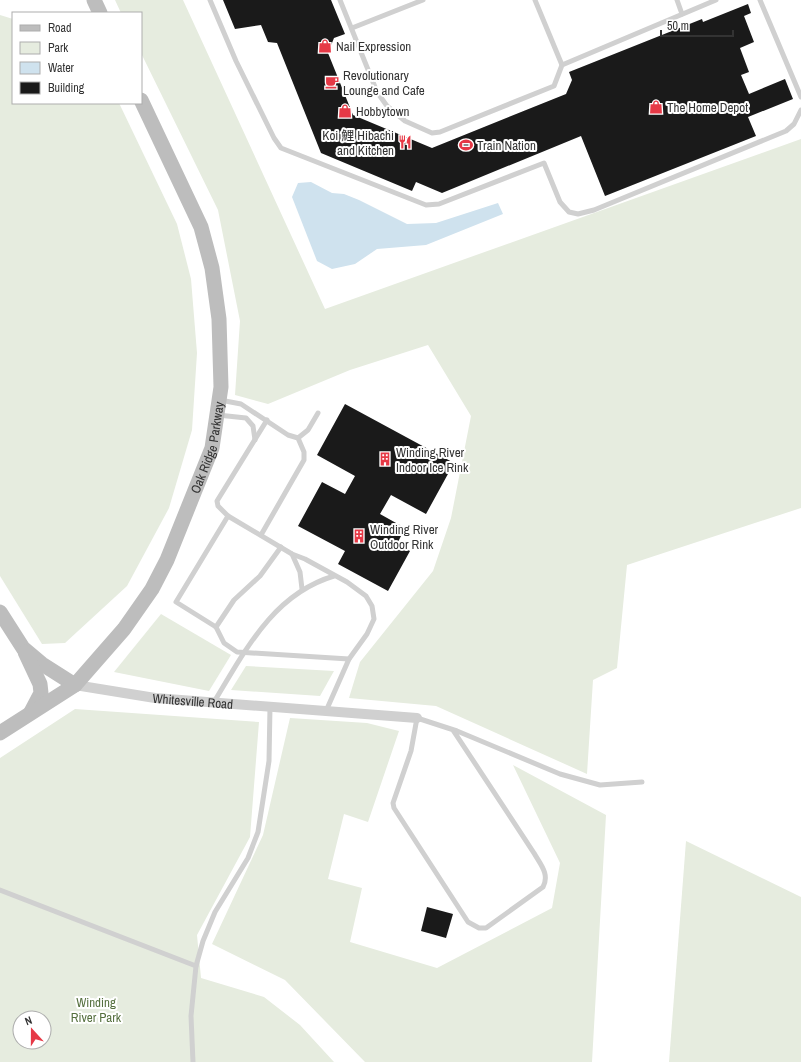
<svg xmlns="http://www.w3.org/2000/svg" width="801" height="1062" font-family="'Archivo Narrow','Noto Sans SC',sans-serif">
<rect width="100%" height="100%" fill="#fff"/>
<g fill="#e6ecdf" fill-rule="evenodd">
<polygon points="115,0 183,0 325,309 801,139 801,508 627,565 617,668 593,680 587,774 436,706 349,698 360,662 433,571 451,518 471,416 428,345 350,370 268,404 235,395 240,321 218,210 141,53 141,13 121,13"/>
<polygon points="0,15 13,19 13,103 119,103 177,224 191,279 197,353 192,430 169,508 127,586 65,643 42,644 0,576"/>
<polygon points="161,614 231,655 209,691 114,672"/>
<polygon points="246,666 334,671 320,696 231,690"/>
<path d="M 75,709 L 259,722 L 250,837 L 197,935 L 201,978 L 264,997 L 300,1025 L 334,1062 L 0,1062 L 0,758 ZM 20,1018 L 44,1018 L 44,1042 L 20,1042 Z"/>
<polygon points="290,718 367,723 399,731 368,822 344,814 328,879 362,888 350,942 437,968 552,908 560,863 513,765 606,815 592,1062 365,1062 285,980 212,944 263,835"/>
<polygon points="686,841 801,897 801,1062 669,1062"/>
</g>
<polygon fill="#cfe2ee" points="311,182 332,193 344,194 359,200 407,224 436,223 498,203 503,214 426,245 377,249 355,264 332,269 317,261 292,197 298,183"/>
<g fill="#1a1a1a">
<polygon points="223,0 331,0 345,34 334,38 328,53 353,115 432,148 566,94 572,80 569,72 702,19 703,22 748,4 751,13 744,16 754,42 740,48 749,72 741,75 749,94 785,79 793,99 748,117 756,136 605,196 581,136 442,193 416,182 412,191 321,153 277,43 268,42 261,25 235,29"/>
<polygon points="345,404 454,463 426,514 391,495 380,514 405,528 397,544 410,551 388,591 338,564 345,551 298,526 322,482 345,494 355,476 317,455"/>
<polygon points="427,907 453,914 446,938 421,931"/>
</g>
<g fill="none" stroke-linecap="round" stroke-linejoin="round">
<g stroke="#d0d0d0" stroke-width="5">
<polyline points="210,0 236,61 274,138 281,148 426,205 439,204 544,163 560,202 569,212 578,214 594,210 786,131 794,124 801,110"/>
<polyline points="340,0 377,92 387,106 405,121 432,133 440,132 554,86 562,65 716,0"/>
<polyline points="535,0 562,65"/>
<polyline points="677,0 682,14"/>
<polyline points="760,0 801,97"/>
<polyline points="352,28 423,0"/>
<polyline points="220,400 241,404 288,435 298,438 304,452 304,460 261,535"/>
<polyline points="218,415 246,418 253,426 255,440"/>
<polyline points="267,420 217,501 218,506 228,516 292,554 305,559 347,582 366,596 372,606 374,619 367,634 349,659 326,711"/>
<polyline points="298,438 308,430 318,413"/>
<polyline points="228,516 176,602 216,627 224,643 237,652 349,659"/>
<polyline points="292,554 300,572 302,589"/>
<polyline points="216,627 234,600 260,576 281,547"/>
<path d="M 214,702 C 245,651 273,594 334,576"/>
<path d="M 453,730 L 534,853 C 540,864 550,874 543,887 L 486,928 L 479,928 L 468,922 L 394,808 L 393,803 L 411,751 L 417,718 L 457,731 L 560,774 L 600,785 L 642,782"/>
<polyline points="0,890 196,966"/>
<polyline points="193,1062 191,1016 196,966 203,941 215,912 248,858 258,832 269,761 270,707"/>
</g>
<path stroke="#d0d0d0" stroke-width="10" id="s1" d="M 75,685 L 155,698 L 417,718"/>
<g stroke="#bdbdbd" stroke-width="15">
<polyline points="94,0 100,13"/>
<polyline points="0,612 23,648 42,664 75,685"/>
<polyline points="25,652 40,684 41,693 31,712"/>
<path id="s2" d="M 0,733 L 75,685 L 124,629 L 152,589 L 167,560 L 212,448 L 221,387 L 219,319 L 212,268 L 201,227 L 141,100"/>
</g>
</g>
<defs>
<g id="shop-bare" transform="scale(1.08)"><path d="M-5-2.5h2.3a2.7 3.5 0 0 1 5.4 0H5L5.5 6h-11ZM-1.5-2.5h3a1.5 2.3 0 0 0-3 0Z" fill="#e63946" stroke="#fff" stroke-width="2.5" paint-order="stroke"/></g>
<g id="cafe-bare" transform="scale(1.08)"><path d="M-5.5-4.5H6V0H3Q3 3.5 0 3.5H-2.5Q-5.5 3.5-5.5 0ZM3-3.2v2h1.7v-2ZM-6 4.5H4V6H-6Z" fill="#e63946" stroke="#fff" stroke-width="2.5" paint-order="stroke"/></g>
<g id="restaurant-bare" transform="scale(1.08)"><path d="M-5-6h1v4h1v-4h1v4h1v-4h1v5L-1.5 .5V6h-2V.5L-5-1ZM5-6V6H3V1.5H1.5Q1.5-4 5-6Z" fill="#e63946" stroke="#fff" stroke-width="2.5" paint-order="stroke"/></g>
<g id="stadium-bare" transform="scale(1.08)"><path d="M0-5a6.5 5 0 1 0 0 10a6.5 5 0 1 0 0-10ZM-3.5-1.8h7v3.6h-7Z" fill="#e63946" stroke="#fff" stroke-width="2.5" paint-order="stroke"/></g>
<g id="building-bare" transform="scale(1.08)"><path d="M-4-6H4V6H1V3H-1V6H-4ZM-2.5-4.3h1.7v1.8h-1.7ZM.8-4.3h1.7v1.8H.8ZM-2.5-1h1.7V.8h-1.7ZM.8-1h1.7V.8H.8Z" fill="#e63946" stroke="#fff" stroke-width="2.5" paint-order="stroke"/></g>
</defs>
<g fill-rule="evenodd">
<use href="#shop-bare" x="325" y="46"/>
<use href="#cafe-bare" x="332" y="82"/>
<use href="#shop-bare" x="656" y="107"/>
<use href="#shop-bare" x="345" y="111"/>
<use href="#restaurant-bare" x="405" y="142"/>
<use href="#stadium-bare" x="466" y="145"/>
<use href="#building-bare" x="385" y="459"/>
<use href="#building-bare" x="359" y="536"/>
</g>
<g text-anchor="middle" stroke-width="4" stroke-linejoin="round" paint-order="stroke">
<g font-size="13" fill="#333" stroke="#fff" text-anchor="start">
<text x="336" y="51">Nail Expression</text>
<text x="343" y="80">Revolutionary<tspan x="343" dy="15">Lounge and Cafe</tspan></text>
<text x="667" y="112">The Home Depot</text>
<text x="356" y="116">Hobbytown</text>
<text x="394" y="140" text-anchor="end">Koi 鯉 Hibachi<tspan x="394" dy="15">and Kitchen</tspan></text>
<text x="477" y="150">Train Nation</text>
<text x="396" y="457">Winding River<tspan x="396" dy="15">Indoor Ice Rink</tspan></text>
<text x="370" y="534">Winding River<tspan x="370" dy="15">Outdoor Rink</tspan></text>
</g>
<g font-size="13" fill="#333" stroke="#fff">
<text dy="5" stroke="none"><textPath href="#s2" startOffset="365">Oak Ridge Parkway</textPath></text>
<text dy="5" stroke="none"><textPath href="#s1" startOffset="119">Whitesville Road</textPath></text>
</g>
<g font-size="13" fill="#56703f" stroke="#fff">
<text x="96" y="1007">Winding<tspan x="96" dy="15">River Park</tspan></text>
</g>
</g>
<rect x="12" y="12" width="130" height="92" fill="#ffffff" stroke="#adadad"/>
<rect x="20" y="25" width="20" height="6" fill="#bdbdbd" stroke="#adadad"/>
<text x="48" y="32" font-size="12" fill="#333333">Road</text>
<rect x="20" y="42" width="20" height="12" fill="#e6ecdf" stroke="#adadad"/>
<text x="48" y="52" font-size="12" fill="#333333">Park</text>
<rect x="20" y="62" width="20" height="12" fill="#cfe2ee" stroke="#adadad"/>
<text x="48" y="72" font-size="12" fill="#333333">Water</text>
<rect x="20" y="82" width="20" height="12" fill="#1a1a1a" stroke="#adadad"/>
<text x="48" y="92" font-size="12" fill="#333333">Building</text>
<g transform="translate(32 1030) rotate(339)"><circle r="19" fill="#ffffff" stroke="#adadad"/>
<path d="M0-3L7 15L0 10L-7 15Z" fill="#e63946"/>
<text y="-6" font-size="11" font-weight="bold" text-anchor="middle" fill="#333333">N</text>
</g>
<path d="M661 30v6h72v-6" fill="none" stroke="#333333" stroke-width="2"/>
<text x="667" y="30" font-size="12" fill="#333333" stroke="#ffffff" stroke-width="3" paint-order="stroke">50 m</text>
</svg>
